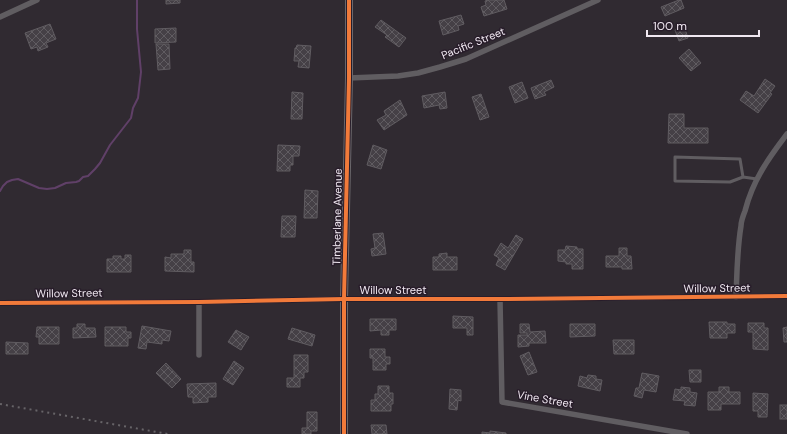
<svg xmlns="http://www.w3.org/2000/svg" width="787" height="434" font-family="'DM Sans',sans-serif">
<defs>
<pattern id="building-cross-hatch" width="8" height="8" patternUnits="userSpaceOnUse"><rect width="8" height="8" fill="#454046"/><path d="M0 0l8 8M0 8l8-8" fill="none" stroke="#605c61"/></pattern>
</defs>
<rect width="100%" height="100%" fill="#302a31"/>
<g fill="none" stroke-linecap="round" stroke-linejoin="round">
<polyline stroke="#604068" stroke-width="2" points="0,191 3,186 7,182 12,180 18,179 39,188 47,189 55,188 66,183 76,182 79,181 83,177 88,176 95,169 100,163 110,145 131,118 133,108 138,98 141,72 137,29 137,0"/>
</g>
<g fill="url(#building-cross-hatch)" stroke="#605c61">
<polygon points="166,0 180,0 180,3 166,4"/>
<polygon points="488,0 504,0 507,9 484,16 481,7 486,5 485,1"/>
<polygon points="679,0 681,0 684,8 665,16 661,7"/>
<polygon points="461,15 464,24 458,26 459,30 443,35 439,21"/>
<polygon points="381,20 406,38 399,47 385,37 387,35 375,27"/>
<polygon points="50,24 56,39 46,43 48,47 38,51 37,47 31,49 25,33"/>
<polygon points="684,26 688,38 679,41 675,30"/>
<polygon points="176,28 176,42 155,43 155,29"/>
<polygon points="156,44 169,44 170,69 158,70"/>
<polygon points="297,45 311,46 309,68 298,67 299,61 294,61 295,48 296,48"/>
<polygon points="689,49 701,63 691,71 679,58"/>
<polygon points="765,79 775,86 770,93 772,94 758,113 740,100 746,91 754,96"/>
<polygon points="551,80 554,87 544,92 546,95 535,99 531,88"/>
<polygon points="522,82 528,98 515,103 509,87"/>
<polygon points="292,92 303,93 302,119 291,119"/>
<polygon points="445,92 447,108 440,109 439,105 424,108 422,96"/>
<polygon points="481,94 489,117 480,120 472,97"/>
<polygon points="400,100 407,115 384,130 377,120 386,115 384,111"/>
<polygon points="669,114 684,114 684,128 708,128 708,143 668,143"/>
<polygon points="278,145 300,146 299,156 293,156 293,165 290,165 290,171 277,171"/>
<polygon points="373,145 387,150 381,169 367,165"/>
<polygon points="305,190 318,191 317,218 304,218"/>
<polygon points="282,216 296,216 295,237 281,237"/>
<polygon points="383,233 386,254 372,256 371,249 375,248 373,234"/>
<polygon points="516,235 523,239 505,270 496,265 499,258 494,255 501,243 508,248"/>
<polygon points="566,246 577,247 577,249 583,249 583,269 572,269 572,264 566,264 566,262 558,261 558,250 565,250"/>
<polygon points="619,248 627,248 627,256 631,256 632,269 622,269 622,267 606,267 606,256 619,256"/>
<polygon points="184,250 191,250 191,262 194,262 194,272 165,271 165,257 171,258 171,254 184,254"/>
<polygon points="447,253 447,257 457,257 457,270 433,270 433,257 439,257 439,254"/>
<polygon points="125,255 131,255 131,272 107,272 107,259 113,259 113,256 121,256 121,259 125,259"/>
<polygon points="453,316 473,317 473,335 467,335 467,328 453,328"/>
<polygon points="370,319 396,319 396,330 389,330 389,335 381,335 381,330 370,331"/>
<polygon points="709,322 727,322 727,324 735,324 735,333 727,333 727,338 710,338"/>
<polygon points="748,323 764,323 764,328 768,328 768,350 753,349 753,332 748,332"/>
<polygon points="77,324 85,324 85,328 95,328 96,337 73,338 73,328 77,328"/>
<polygon points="520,324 529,324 530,332 545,331 546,343 529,343 529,346 518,347 518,335 527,335 527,333 520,333"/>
<polygon points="570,324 595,324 595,336 570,337"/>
<polygon points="142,326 171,331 169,341 162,340 162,344 147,342 146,349 138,348"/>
<polygon points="37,327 59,327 59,344 39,344 39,337 36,337"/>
<polygon points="105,327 126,327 126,332 131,332 131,338 128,338 128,346 105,346"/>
<polygon points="787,327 787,342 784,342 783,328"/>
<polygon points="292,328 315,335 312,346 288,339"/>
<polygon points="236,330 249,337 241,350 228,342"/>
<polygon points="613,340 634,340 634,354 614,354"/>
<polygon points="6,342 28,343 28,354 6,354"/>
<polygon points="370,349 385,349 385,357 390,357 390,364 386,364 386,370 373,370 373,358 370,358"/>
<polygon points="529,352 537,372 528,375 520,356"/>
<polygon points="294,355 308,355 308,372 304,372 304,378 300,378 300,387 287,387 287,378 294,378"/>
<polygon points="234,361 244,368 233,385 223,379"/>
<polygon points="166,363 181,379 172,388 156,373"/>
<polygon points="689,370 701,370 701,382 690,382"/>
<polygon points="642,373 659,376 656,392 644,390 642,398 634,396 636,388 639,388"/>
<polygon points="588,375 596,376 596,379 602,380 600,391 578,386 580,376 587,378"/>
<polygon points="216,383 216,397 208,397 208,402 193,403 193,397 188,397 187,384"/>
<polygon points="378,386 389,386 389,393 393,393 393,404 391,404 391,411 371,411 371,400 375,400 375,394 378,394"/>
<polygon points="681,387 690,388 690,392 697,393 695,406 684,405 685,401 673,400 675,389 681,390"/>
<polygon points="719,387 729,387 729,392 740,392 740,404 721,404 721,410 708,410 708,392 719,392"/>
<polygon points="450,389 461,390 461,401 458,400 457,410 449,409"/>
<polygon points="753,393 768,394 767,417 758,417 758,411 753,411"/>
<rect x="780" y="405" width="7" height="14"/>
<polygon points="307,412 317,412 317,431 311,431 311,434 302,434 302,428 307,428"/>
<polygon points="371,425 386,425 387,434 372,434"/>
<polygon points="490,431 506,433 506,434 482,434 482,432 490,433"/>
</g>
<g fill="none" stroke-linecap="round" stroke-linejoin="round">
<polyline stroke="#605d61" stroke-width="3" points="743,177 740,159 675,157 675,181 730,182 743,177 757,179"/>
<g stroke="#605d61" stroke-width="5.5">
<polyline points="0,17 37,0"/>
<polyline points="349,78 398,76 418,73 440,67 466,59 598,0"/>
<path d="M 736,297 C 737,273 737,250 741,226 C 741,221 743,216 745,211 C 753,180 768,159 787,134"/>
<polyline points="500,299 502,402 687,434"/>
<polyline points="0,303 199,302 344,299 500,299 787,296"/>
<polyline points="199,355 199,302"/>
</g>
<polyline stroke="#6b686c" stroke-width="8" points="344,434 344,299 349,78 349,0"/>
<polyline stroke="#676468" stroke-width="2" stroke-dasharray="2 4" stroke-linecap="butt" points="0,404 168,434"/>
<g stroke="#281d2a" stroke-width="6">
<g id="cycleway">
<polyline points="0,303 199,302 344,299 500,299 787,296"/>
<polyline points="344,434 344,299 349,78 349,0"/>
</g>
</g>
<use href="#cycleway" stroke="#f17a3a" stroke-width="4"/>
</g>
<g text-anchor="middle" stroke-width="3" stroke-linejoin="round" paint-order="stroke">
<g font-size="11" fill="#f0e8f1" stroke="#281d2a">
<text transform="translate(473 43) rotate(-22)" y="4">Pacific Street</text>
<text transform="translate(337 217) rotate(-89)" y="4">Timberlane Avenue</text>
<text transform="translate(717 288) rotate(-1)" y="4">Willow Street</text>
<text x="393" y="294">Willow Street</text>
<text transform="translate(69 293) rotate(-1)" y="4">Willow Street</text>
<text transform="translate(545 399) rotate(10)" y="4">Vine Street</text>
</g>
</g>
<path d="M647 30v6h112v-6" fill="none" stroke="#f0e8f1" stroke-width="2"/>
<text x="653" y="30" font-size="12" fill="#f0e8f1" stroke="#281d2a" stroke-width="3" paint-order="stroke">100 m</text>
</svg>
